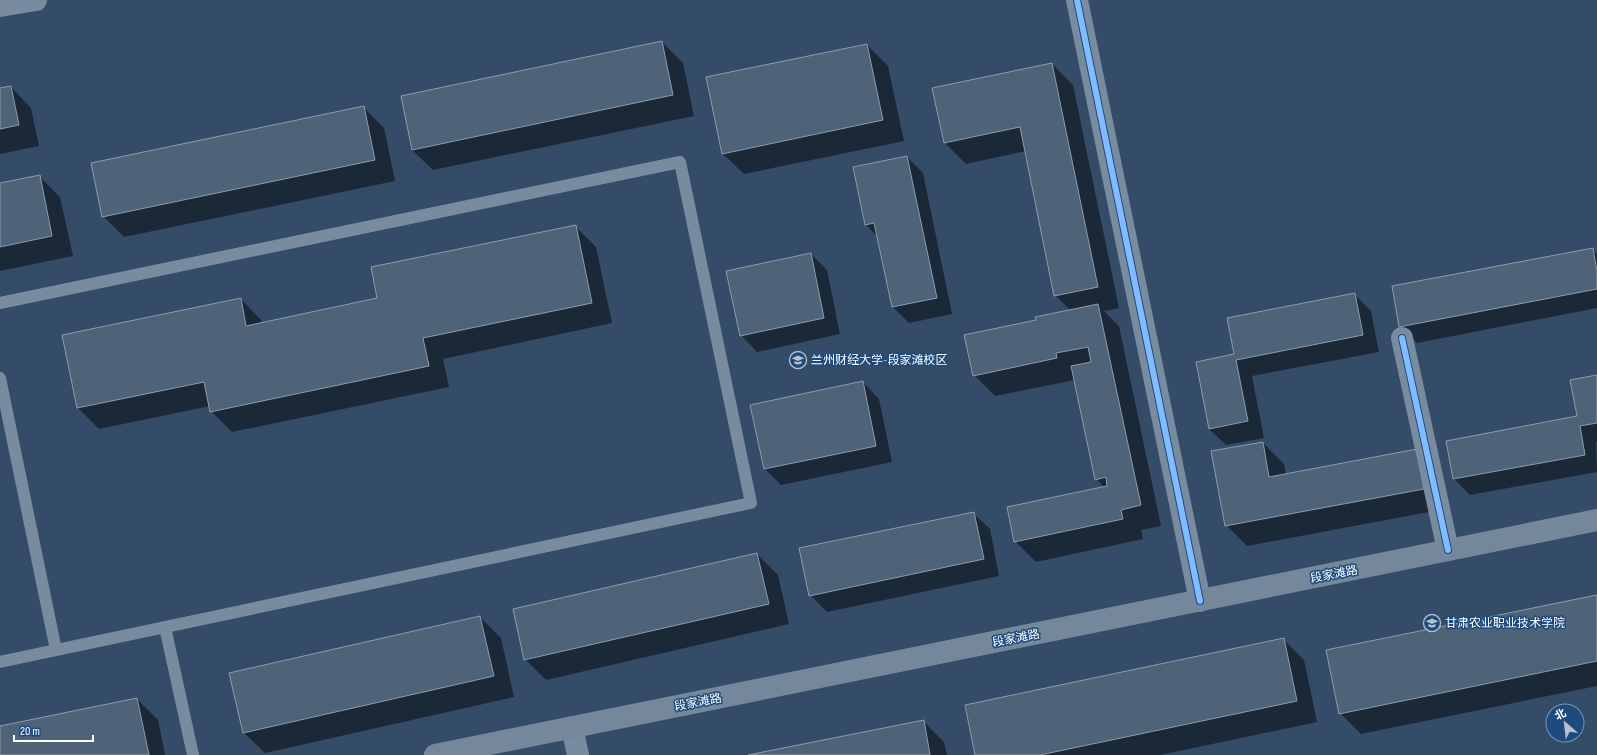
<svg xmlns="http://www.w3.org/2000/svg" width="1597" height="755" font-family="'Sofia Sans Condensed','Noto Sans SC',sans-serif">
<rect width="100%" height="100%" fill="#344c68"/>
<g fill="#0007">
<polygon points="662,42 683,63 694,116 433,170 412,150"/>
<polygon points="867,45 888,66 904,141 744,174 723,154"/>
<polygon points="1052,64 1073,85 1119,308 1104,311 1119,326 1161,526 1141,530 1143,539 1036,562 1015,541 1104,487 1096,479 1075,380 995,396 974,375 1037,320 1071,311 1055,295 1026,151 966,164 945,143"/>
<polygon points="11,87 31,108 39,146 0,154 0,89"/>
<polygon points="363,107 384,128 395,181 124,237 103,216"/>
<polygon points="907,157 923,173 952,314 909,323 893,307 878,237 866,225"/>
<polygon points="39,176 60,197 73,256 0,271 0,184"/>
<polygon points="575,226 596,247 612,323 443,359 449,387 232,432 211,411 210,406 99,429 78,408 63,336 241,299 261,320 262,324 378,299"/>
<polygon points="1592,249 1597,254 1597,308 1417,343 1400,326"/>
<polygon points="811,254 827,270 840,334 757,352 741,335"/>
<polygon points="1354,294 1371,311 1379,352 1252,376 1264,438 1226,445 1209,429 1235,355"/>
<polygon points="1597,376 1597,442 1596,442 1597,472 1470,495 1454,479 1447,442 1578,417"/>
<polygon points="863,382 879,399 892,462 781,485 765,469"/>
<polygon points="1263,443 1284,464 1286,475 1417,450 1445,509 1247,546 1226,525"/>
<polygon points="973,513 990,529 999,576 827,612 810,595"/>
<polygon points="757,554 778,575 789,624 546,680 525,659"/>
<polygon points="1597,596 1597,686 1361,734 1340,713"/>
<polygon points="480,617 501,638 514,697 265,753 244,733"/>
<polygon points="1283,639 1304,660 1317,722 1160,755 976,755"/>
<polygon points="137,699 158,720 165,755 0,755 0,727"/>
<polygon points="923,721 944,742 947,755 753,755"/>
</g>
<g fill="#4e6278" stroke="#8d9cad">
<polygon points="662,41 673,95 412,150 401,96"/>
<polygon points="867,44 883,120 722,154 706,77"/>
<polygon points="1052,63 1098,287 1054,296 1020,127 944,143 932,88"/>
<polygon points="11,86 19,125 0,129 0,88"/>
<polygon points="364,106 375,160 102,217 91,163"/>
<polygon points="907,156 937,298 892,307 874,223 865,225 853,167"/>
<polygon points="40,175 52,236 0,247 0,183"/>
<polygon points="576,225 592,303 423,338 429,366 210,412 204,382 77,408 62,335 241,298 246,326 377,298 371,267"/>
<polygon points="1593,248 1597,271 1597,289 1399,327 1392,286"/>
<polygon points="811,253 824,318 740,336 726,271"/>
<polygon points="1355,293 1363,335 1236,360 1248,421 1209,429 1196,362 1234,354 1227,318"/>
<polygon points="1098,304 1141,505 1121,510 1123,519 1014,542 1007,507 1107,486 1106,477 1095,480 1071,366 1091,362 1088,347 1056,353 1057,358 973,376 964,335 1036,320 1035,317"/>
<polygon points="1597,375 1597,423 1580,426 1585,455 1453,479 1446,441 1577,416 1570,380"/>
<polygon points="863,381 876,446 764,469 750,405"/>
<polygon points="1263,442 1269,477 1417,449 1424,489 1225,526 1211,451"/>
<polygon points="974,512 984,559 809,596 799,548"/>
<polygon points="757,553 769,604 524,660 513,609"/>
<polygon points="1597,595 1597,661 1339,714 1326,650"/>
<polygon points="480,616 494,676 243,733 229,673"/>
<polygon points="1284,638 1297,701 1040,755 975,755 965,705"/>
<polygon points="137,698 149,755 0,755 0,726"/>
<polygon points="924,720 930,755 748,755"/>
</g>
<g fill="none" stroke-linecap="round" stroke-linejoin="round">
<g stroke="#798b9f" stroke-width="12">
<polyline points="0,303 680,162 751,503 0,662"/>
<polyline points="0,378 56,650"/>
<polyline points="165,627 193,755"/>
</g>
<g stroke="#798b9f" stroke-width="22">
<polyline points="1077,0 1200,601"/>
<polyline points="0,6 36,0"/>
<polyline points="1402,338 1448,550"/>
</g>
<polyline stroke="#798b9f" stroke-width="22" points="572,727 578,755"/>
<polyline stroke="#75879b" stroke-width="22" points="435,755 1597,520"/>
<g stroke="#1e4b7e" stroke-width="8">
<g id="cycleway">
<polyline points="1077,0 1200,601"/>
<polyline points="1402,338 1448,550"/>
</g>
</g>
<use href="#cycleway" stroke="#80bcff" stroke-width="6"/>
</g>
<defs>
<g id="university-ring" transform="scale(0.9)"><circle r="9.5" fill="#1e4b7e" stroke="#b8c0ca" stroke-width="1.5"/><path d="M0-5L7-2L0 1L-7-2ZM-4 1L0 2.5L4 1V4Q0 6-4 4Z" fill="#b8c0ca"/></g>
</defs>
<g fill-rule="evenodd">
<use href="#university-ring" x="798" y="360"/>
<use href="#university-ring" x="1432" y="623"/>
</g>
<g text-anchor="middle" stroke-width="3" stroke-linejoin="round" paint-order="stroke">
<g font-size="12" fill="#fff" stroke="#1e4b7e" text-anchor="start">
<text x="811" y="364">兰州财经大学-段家滩校区</text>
<text x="1445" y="627">甘肃农业职业技术学院</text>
</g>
<g font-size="12" fill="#fff" stroke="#1e4b7e">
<text transform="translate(1334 574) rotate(-11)" y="4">段家滩路</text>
<text transform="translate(1016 638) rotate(-11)" y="4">段家滩路</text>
<text transform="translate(698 702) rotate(-11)" y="4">段家滩路</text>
</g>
</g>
<g transform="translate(1565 723) rotate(332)"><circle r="19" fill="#1e4b7e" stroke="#7893b2"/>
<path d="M0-3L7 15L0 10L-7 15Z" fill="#b8c0ca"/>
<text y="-6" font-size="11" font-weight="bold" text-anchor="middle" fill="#ffffff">北</text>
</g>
<path d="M14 735v6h79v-6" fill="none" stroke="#ffffff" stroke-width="2"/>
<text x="20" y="735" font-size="12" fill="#ffffff" stroke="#1e4b7e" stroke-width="3" paint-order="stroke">20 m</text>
</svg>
